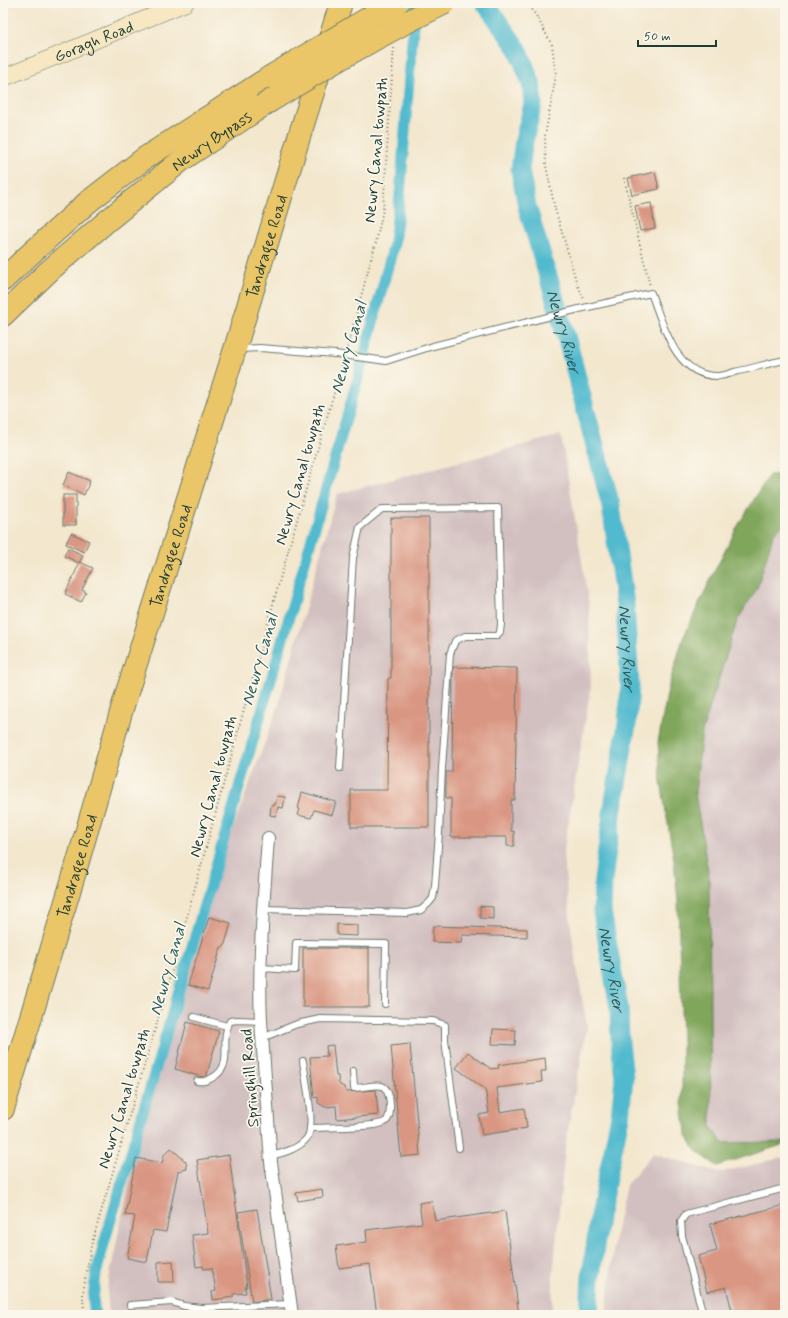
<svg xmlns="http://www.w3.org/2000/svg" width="788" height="1318" font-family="Mynerve,sans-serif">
<rect width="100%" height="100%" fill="#fbf7ec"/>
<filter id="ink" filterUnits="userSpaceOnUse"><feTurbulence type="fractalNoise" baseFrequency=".025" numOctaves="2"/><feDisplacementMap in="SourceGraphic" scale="8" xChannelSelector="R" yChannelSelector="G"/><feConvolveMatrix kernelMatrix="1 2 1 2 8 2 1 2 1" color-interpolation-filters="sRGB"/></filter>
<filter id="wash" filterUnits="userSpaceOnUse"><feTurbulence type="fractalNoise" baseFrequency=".012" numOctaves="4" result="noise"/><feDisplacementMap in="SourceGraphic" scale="16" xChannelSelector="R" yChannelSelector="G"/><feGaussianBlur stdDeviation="0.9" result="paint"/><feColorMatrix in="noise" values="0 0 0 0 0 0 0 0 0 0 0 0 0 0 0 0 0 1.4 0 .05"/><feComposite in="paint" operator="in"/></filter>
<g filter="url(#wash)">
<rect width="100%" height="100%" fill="#f3e7ce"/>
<g fill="#d2bfc0">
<polygon points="561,435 589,604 591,686 563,855 573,944 587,1027 565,1146 553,1277 552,1315 109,1315 107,1289 138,1138 228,842 278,707 337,494"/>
<polygon points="785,523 785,1142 723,1143 711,1127 709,877 695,793 702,732 737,621 757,588 774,533"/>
<polygon points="653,1153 718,1173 785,1157 785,1315 606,1315 615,1234 626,1185"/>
</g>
<polygon fill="#80a65b" stroke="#507248" points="785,474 785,523 774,533 757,588 737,621 702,732 695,793 709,877 711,1127 723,1143 785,1142 785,1144 717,1166 695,1150 686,1133 682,1103 682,1041 678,902 674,861 661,782 658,742 668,689 683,638 713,574 739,524 769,475"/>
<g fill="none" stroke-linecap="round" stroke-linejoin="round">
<polyline stroke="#51bace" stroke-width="11" points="95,1315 93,1299 96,1274 105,1240 270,683 358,378 394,244 400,195 415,3"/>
<path stroke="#51bace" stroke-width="19" id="s1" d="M 485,3 L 518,49 L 531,83 L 533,104 L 524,141 L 520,170 L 527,206 L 566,336 L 611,506 L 625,604 L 630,686 L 627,724 L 613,807 L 603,880 L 602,911 L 619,1008 L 620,1042 L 624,1078 L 620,1116 L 599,1217 L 591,1276 L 589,1315"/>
</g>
<g id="blocks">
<g fill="#d99682">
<polygon points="655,172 659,189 632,195 628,178"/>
<polygon points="651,203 655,228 640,231 635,206"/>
<polygon points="69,472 90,481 84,495 63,485"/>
<rect x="63" y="495" width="13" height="30"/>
<polygon points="391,518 429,518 429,827 351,827 351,790 387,790 388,678 391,678"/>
<polygon points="71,533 89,541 84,552 66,544"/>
<polygon points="68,548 83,555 79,563 64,556"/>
<polygon points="80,562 93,568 82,590 86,592 81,602 65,594"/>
<polygon points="453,667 517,668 515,800 511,800 511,831 514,831 514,846 507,846 507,837 451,837 451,798 446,798 446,772 452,772"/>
<polygon points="302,792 336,802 332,815 314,810 311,818 298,815 300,809 298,809"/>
<polygon points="277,796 285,797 283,808 278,807 276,816 270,815 271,805 275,805"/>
<polygon points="480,906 493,907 493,919 480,918"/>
<polygon points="209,917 231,923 224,947 221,947 208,991 188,985"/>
<polygon points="337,924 357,925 357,936 337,935"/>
<polygon points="433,926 527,929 527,937 462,935 461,943 432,942"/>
<rect x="303" y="948" width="66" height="59"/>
<polygon points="187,1022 219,1031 206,1078 175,1069"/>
<polygon points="493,1029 516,1030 515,1045 492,1044"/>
<polygon points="410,1044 420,1155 401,1157 391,1046"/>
<polygon points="333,1045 336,1076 338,1076 339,1084 344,1087 346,1092 376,1090 378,1115 337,1119 336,1106 325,1107 318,1103 318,1097 314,1098 310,1057 327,1056 326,1046"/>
<polygon points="468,1052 491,1069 499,1068 498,1065 545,1058 546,1071 541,1071 542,1082 497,1088 500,1112 524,1108 527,1128 482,1135 479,1115 489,1113 485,1089 456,1068"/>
<polygon points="171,1148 186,1162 187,1169 178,1171 166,1232 153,1230 147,1262 127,1258 135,1216 125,1215 136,1158 162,1163 164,1155"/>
<polygon points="229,1155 247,1287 245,1287 246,1293 233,1294 233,1297 213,1300 212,1292 216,1291 212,1268 204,1269 203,1266 196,1267 192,1235 208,1233 197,1160"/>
<polygon points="322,1189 323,1197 298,1201 296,1193"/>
<polygon points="432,1201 435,1221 505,1211 519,1315 377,1315 370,1264 339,1268 336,1246 367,1242 366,1230 422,1223 419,1203"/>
<polygon points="785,1205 785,1315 733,1315 726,1287 707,1292 698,1256 717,1251 710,1224"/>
<polygon points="257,1209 271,1299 252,1302 238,1212"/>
<polygon points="173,1261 174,1282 158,1282 158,1262"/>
<polygon points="682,1311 683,1315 666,1315 666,1314"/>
</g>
</g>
</g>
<g filter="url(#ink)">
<use href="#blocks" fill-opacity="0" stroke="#69786a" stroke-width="1"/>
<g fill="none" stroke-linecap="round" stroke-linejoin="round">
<g stroke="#69786a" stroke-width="8">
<g id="lane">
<polyline points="239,349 260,348 335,354"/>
<path d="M 372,359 L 386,361 L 433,346 L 579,309 L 651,293 C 663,324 675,376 717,376 C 722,376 729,374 734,372 C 751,369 768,363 785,360"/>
<polyline points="264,909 407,913 421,910 429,903 433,898 435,886 439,833 442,768 450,654 455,641 465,636 496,636 500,632 501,624 498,508 382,509 360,527 353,558 340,768"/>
<polyline points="261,968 295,970 296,943 386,944 385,1004"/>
<polyline points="194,1017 227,1026"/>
<polyline points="262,1038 297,1024 320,1019 433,1021 445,1025 445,1040 459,1148"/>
<path d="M 197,1081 C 203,1082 206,1081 212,1078 C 236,1065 218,1042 230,1021 L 238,1020 L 261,1021"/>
<path d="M 310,1128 C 325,1127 374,1128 385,1122 C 393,1117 391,1089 382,1086 C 376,1084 361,1088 354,1088 L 353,1071"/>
<path d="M 271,1156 C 282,1153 299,1149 307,1138 C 316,1125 305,1078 303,1061"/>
<polyline points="130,1305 172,1302 184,1306 201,1308 291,1304"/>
<polyline points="703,1315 682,1236 681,1221 686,1214 785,1188"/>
</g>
</g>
<g stroke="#69786a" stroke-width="14">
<path id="street" d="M 268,838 C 264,899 258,960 261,1021 L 271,1162 L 292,1315"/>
</g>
<g stroke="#69786a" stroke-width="18">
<g id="secondary">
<path id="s2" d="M 3,78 L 185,3"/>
</g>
</g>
<g stroke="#69786a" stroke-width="24">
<g id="highway">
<polyline points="3,280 27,257 88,202 145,158 270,77"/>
<path id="s3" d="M 3,315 L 50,270 L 107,221 L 183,159 L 262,106"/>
<path id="s4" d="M 3,1109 L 74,875 L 124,702 L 235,349 L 299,137 L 341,3"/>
</g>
</g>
<g stroke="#69786a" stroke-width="2" stroke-dasharray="1 3" stroke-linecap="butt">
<polyline points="527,3 537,17 552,45 556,75 545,136 546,166 555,209 569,256 577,284 584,299"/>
<polyline points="624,178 650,286"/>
<polyline points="347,348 377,238 383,210 394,46"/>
<polyline points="84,1315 83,1293 91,1246 169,982 280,579 343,362"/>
</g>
<use href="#lane" stroke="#fff" stroke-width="6"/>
<use href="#street" stroke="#fff" stroke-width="12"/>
<use href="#secondary" stroke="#f7e8c3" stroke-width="17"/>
<use href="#highway" stroke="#ebc669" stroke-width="22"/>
<g stroke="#69786a" stroke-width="8" stroke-linecap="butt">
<polyline id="lane-bridge" points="335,354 372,359"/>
</g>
<g stroke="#69786a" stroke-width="24" stroke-linecap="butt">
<g id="highway-bridge">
<polyline points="270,77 372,16 397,3"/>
<path d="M 262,106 C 322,69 382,33 445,3"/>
</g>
</g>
<use href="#lane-bridge" stroke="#fff" stroke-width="6"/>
<use href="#highway-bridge" stroke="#ebc669" stroke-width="22"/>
</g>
</g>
<g text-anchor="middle" stroke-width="3.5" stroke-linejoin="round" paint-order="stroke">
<g font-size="16" fill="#1f3d34" stroke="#fbf7ec">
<text dy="6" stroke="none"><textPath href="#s2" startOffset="98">Goragh Road</textPath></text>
<text dy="6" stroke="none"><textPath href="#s3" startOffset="272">Newry Bypass</textPath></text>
<text transform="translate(375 150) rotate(-85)" y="6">Newry Canal towpath</text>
<text dy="6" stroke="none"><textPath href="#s4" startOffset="902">Tandragee Road</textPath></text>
<text transform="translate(299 474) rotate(-74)" y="6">Newry Canal towpath</text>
<text dy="6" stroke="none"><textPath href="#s4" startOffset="578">Tandragee Road</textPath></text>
<text transform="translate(212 786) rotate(-75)" y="6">Newry Canal towpath</text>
<text dy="6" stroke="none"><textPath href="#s4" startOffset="254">Tandragee Road</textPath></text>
<text transform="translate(249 1078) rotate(-94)" y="6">Springhill Road</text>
<text transform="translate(123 1098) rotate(-73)" y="6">Newry Canal towpath</text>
</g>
<g font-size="17" font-style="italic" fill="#2c5c5a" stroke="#fbf7ec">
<text dy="6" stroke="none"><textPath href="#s1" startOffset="349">Newry River</textPath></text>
<text transform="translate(348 347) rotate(-74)" y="6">Newry Canal</text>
<text dy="6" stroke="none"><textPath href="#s1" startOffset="673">Newry River</textPath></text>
<text transform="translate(259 659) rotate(-74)" y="6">Newry Canal</text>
<text transform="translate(167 969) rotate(-74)" y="6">Newry Canal</text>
<text dy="6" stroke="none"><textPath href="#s1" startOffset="997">Newry River</textPath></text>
</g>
</g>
<rect width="788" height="1318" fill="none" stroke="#fbf7ec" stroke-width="16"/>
<path d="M638 40v6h78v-6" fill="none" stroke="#1f3d34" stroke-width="2"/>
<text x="644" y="40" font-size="12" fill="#1f3d34" stroke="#fbf7ec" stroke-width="3" paint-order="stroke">50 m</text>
</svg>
